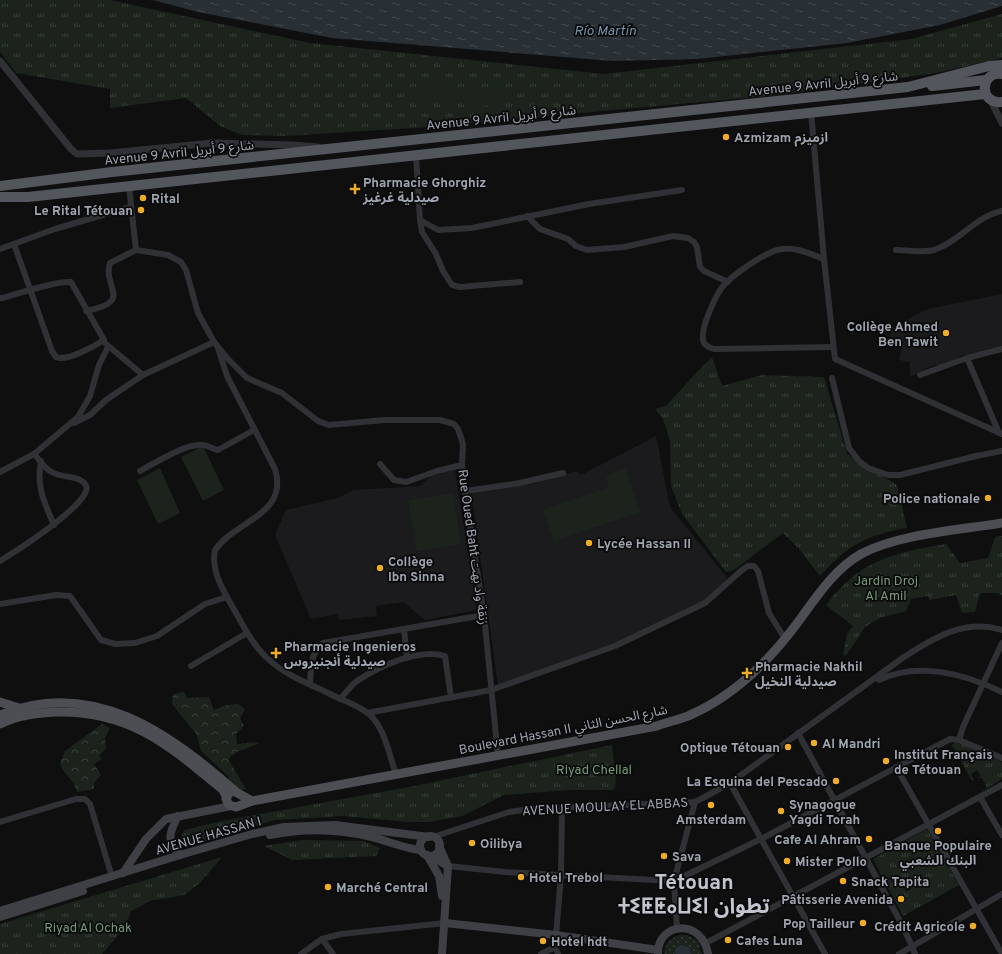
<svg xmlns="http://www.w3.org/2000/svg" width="1002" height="954" font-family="Overpass,'Noto Sans Arabic','Noto Sans Tifinagh',sans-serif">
<defs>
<pattern id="grass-tufts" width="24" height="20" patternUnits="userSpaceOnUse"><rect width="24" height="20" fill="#1b231c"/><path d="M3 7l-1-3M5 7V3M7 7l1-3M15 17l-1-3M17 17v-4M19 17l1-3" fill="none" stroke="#39403b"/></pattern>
<pattern id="forest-crowns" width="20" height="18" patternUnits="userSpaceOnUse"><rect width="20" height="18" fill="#1b231c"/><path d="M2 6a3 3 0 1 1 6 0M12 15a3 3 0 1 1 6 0" fill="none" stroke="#39403b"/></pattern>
<pattern id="garden-dots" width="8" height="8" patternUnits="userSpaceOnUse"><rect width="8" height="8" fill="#1b231c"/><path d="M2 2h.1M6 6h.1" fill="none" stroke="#39403b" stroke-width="1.8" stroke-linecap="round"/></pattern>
<pattern id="water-ripples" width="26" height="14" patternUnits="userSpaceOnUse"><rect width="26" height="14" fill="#282f35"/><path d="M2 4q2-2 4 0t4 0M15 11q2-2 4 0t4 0" fill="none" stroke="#444a50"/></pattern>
</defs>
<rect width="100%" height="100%" fill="#0f0f10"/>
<g fill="#1b1b1d">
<polygon points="1002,294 1002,346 960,356 949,364 931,366 910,377 910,362 899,360 902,347 889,338 892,328 927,309"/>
<polygon points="656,436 670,507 728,579 705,601 622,642 498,685 471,492 533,484 576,471 581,475"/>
<polygon points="455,470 477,610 425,620 403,602 376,606 377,616 339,620 337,614 311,619 275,535 286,510 338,498 353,490 420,486 431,476"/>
</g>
<g fill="url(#grass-tufts)">
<polygon points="0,0 110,0 310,43 604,74 911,39 1002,14 1002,58 936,73 777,95 429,127 285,136 242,135 220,126 186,98 110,108 110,89 16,73 0,52"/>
<path d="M 712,357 L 722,386 L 762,375 L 824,377 L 847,454 L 897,485 L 907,528 C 866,535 848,545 820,576 L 799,549 L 783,533 L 734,570 L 726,572 L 682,514 L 671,486 L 670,441 L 663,419 L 655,409 L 666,406 L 697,372 Z"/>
<path d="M 1002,536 L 1002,595 L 997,593 L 980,593 L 975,612 L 962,613 L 956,595 L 929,600 L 928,596 L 911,599 L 906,611 L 880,618 L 865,627 L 846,656 L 843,654 L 847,634 L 853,626 L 826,605 C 860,560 893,553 946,544 L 960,563 L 988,558 L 995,537 Z"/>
<polygon points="957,741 1002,762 1002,779 987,788 982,778 977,778 981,776 977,770 971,774 974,780 972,781 952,745"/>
<polygon points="612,745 616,783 614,790 569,790 504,795 462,816 429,822 408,822 343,816 275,820 199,843 186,845 182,835 185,830 217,822 414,786"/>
<polygon points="927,829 959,885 903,916 873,859"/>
<polygon points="302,840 363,841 380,848 376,856 292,860 264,846"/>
<polygon points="222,857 200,883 184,895 150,901 131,911 126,926 102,954 0,954 0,924"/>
</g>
<g fill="url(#forest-crowns)">
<polygon points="184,692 187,698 209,697 214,710 227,705 238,704 245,710 240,718 244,726 236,734 237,744 258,742 258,744 237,752 228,759 246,789 240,790 231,784 228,776 201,751 197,735 172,704 173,694"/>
<path d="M 102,724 L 110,728 L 105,738 L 106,748 L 99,756 L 102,759 L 94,764 L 101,775 L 94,783 L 94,789 L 77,792 C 74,779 64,776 60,763 L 65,751 Z"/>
</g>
<path fill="url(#garden-dots)" d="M 680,935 L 687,935 L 698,941 L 702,954 L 691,954 L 690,948 L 682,945 L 675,950 L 674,954 L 664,954 C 665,943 670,938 680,935 Z"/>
<g fill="#1b231c">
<polygon points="456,81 458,100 422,103 420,84"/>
<polygon points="500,86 501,104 469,107 467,89"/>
<polygon points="203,446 224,490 203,501 181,457"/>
<polygon points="160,468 180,513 158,524 137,480"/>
<polygon points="625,468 640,512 554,541 543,510 609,487 605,475"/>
<polygon points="453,493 461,544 417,551 408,500"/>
</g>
<g fill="url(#water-ripples)">
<polygon points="153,0 1002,0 1002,6 940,25 847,43 697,59 613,61 332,38 198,12"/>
<polygon points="682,945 690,948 691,954 674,954 676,948"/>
</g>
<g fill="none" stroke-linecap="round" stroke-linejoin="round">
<g stroke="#303135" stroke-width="6">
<polyline points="811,112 824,259 835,359 1002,434"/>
<polyline points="416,155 420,220 438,230 472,228 589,204 682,190"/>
<polyline points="129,186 136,250 168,255 181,262 186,270 198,313 214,342 227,358 247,378 282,393 318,421 329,425 384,420 440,420 454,424 458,429 463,444 462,465 466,500 484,615 498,756"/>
<polyline points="527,216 540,229 568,239 576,246 587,250 624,247 673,236 688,238 694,242 697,247 700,267 704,271 728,282"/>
<polyline points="420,220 422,232 436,254 443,271 452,285 460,287 520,282"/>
<polyline points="0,249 55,229 130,207"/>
<path d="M 896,250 C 908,250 923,253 934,250 C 959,242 976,216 1002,211"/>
<path d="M 824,259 C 810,254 797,247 782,249 C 766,251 734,274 723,286 C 716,295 698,332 704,343 C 706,346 711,348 714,349 L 833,347"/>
<path d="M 0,298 L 3,298 C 20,293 54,281 71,282 L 104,340 C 95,346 66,362 56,357 L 52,351 L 14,244"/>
<path d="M 86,311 C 135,301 102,288 110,263 L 136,250"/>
<polyline points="106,344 143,375 214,342"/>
<path d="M 218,348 L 227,376 L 275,469 C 289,515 236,520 215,550 C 211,570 222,589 232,606 C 242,623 251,643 266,657 C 283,674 307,683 328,693 C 341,700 358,705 369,714 C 385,728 389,755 396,774"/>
<polyline points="967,358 999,433"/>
<polyline points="920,375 967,358 1002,349"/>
<polyline points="832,378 849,448 860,462 868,468 888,475 900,475 976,456 1002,451"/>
<polyline points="74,423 90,415 106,400 143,375"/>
<path d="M 41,461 C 36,486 44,502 54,525"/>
<polyline points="380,464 394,480 406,482 437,471 462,465"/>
<path d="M 140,471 C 155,463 186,443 203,445 C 208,445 212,449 218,450 L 254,430"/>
<polyline points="0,472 34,454 78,417 90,396 99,365 108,347"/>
<polyline points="465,491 520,483 563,473"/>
<path d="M 0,561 C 13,553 99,499 85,484 C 78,475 63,478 54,473 C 45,470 40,460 34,454"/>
<polyline points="0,604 56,595 70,596 101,640 115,644 135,643 157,636 205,604 227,597"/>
<polyline points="404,629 407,658"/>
<polyline points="191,666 247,633"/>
<path d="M 879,680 C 918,661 965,674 1002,692"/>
<path d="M 310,684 C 311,669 310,653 323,643 L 484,615"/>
<path d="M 340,699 C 346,693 351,685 357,681 C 379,666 419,648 445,656 L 451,697"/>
<polyline points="367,713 491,690 615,646 705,603 742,570 748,566 754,566 758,571 769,613 785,639"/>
<polyline points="798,733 900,921 912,946 915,954"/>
<polyline points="959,740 963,727 1002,643"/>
<polyline points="896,767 1002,954"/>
<polyline points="730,783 825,954"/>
<polyline points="980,797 1002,835"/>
<polyline points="0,822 76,799 85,799 90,804 112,877"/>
<path d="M 433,837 L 509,812 L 531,809 L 695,802 L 701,799 L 730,783 L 904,657 C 934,638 965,618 1002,630"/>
<polyline points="448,866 505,872 674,881 761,839 950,739 959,740 1002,758"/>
<polyline points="677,929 674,881 695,802"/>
<polyline points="322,939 333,954"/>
<polyline points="706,943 1002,785"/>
<polyline points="301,954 322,939 341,934 445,923"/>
<polyline points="541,954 555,947"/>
<polyline points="558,954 555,947 561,875 562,806"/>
<polyline points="899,954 1002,894"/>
</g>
<g stroke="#303135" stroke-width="7">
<polyline points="0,61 71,149 77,154 110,153 212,143 293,145 318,147"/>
<polyline points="991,101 1002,123"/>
</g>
<g stroke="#3e4045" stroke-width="8">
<path d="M 178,816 C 169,833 166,840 180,855"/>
<path d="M 270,835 C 304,828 339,829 372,837 C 388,841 405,849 421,850"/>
<circle cx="430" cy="846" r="10"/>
<polyline points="439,846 448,866 442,954"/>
<polyline points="427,855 439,876 442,896"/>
<polyline points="430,856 448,866"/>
<polyline points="123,873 146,839 166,819 231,806"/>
<polyline points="0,911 180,855 252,834 284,827 335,825 429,837"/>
<polyline points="0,917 83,891"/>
<polyline points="445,923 556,935 658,950"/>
<path d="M 658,953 C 658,922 702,918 708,954"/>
</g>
<g stroke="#4c4e54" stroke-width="9">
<polyline points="0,702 19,708"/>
<path d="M 0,715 C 91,677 170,733 235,791"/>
<path d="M 0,724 C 18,715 37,713 56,712 C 130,710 170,746 223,790 L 226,796"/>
<path d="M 252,801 L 234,791 L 229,793 L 226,799 L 229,805 L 236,807 L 252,801 L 657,726 C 667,722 678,720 688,716 C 730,698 765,665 792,630 C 812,604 831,571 861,554 C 898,534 960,530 1002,523"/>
</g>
<g stroke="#54565d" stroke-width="10">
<path d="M 1002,74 C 979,71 979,105 1002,102"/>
<polyline points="932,86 986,80"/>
<polyline points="0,186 112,172 908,87 989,66 1002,65"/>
<polyline points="0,197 28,197 985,94"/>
</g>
</g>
<g fill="#efac28" stroke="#0a0a0b" stroke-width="1.5">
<circle cx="726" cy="137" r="4"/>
<path d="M353 183h4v4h4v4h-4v4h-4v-4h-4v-4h4z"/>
<circle cx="143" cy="198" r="4"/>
<circle cx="141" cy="210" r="4"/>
<circle cx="946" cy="333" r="4"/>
<circle cx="988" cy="498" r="4"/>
<circle cx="589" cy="543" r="4"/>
<circle cx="380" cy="568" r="4"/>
<path d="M274 647h4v4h4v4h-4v4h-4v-4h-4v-4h4z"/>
<path d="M745 667h4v4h4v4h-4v4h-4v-4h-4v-4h4z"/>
<circle cx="814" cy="743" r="4"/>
<circle cx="788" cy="747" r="4"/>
<circle cx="886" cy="761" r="4"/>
<circle cx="836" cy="781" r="4"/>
<circle cx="711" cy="805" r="4"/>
<circle cx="781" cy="811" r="4"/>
<circle cx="938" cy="831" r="4"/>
<circle cx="869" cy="839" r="4"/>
<circle cx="472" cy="843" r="4"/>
<circle cx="664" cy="856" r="4"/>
<circle cx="787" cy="861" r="4"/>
<circle cx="521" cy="877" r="4"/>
<circle cx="843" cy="881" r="4"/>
<circle cx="328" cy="887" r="4"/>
<circle cx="901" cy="899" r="4"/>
<circle cx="863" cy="923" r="4"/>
<circle cx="973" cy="926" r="4"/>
<circle cx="728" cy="940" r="4"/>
<circle cx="543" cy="941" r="4"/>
</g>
<g text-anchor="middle" stroke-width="3.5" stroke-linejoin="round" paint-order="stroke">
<g font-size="13" fill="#a0a5b1" stroke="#0a0a0b">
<text transform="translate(823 83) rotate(-6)" y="5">Avenue 9 Avril شارع 9 أبريل</text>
<text transform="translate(501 117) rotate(-6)" y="5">Avenue 9 Avril شارع 9 أبريل</text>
<text transform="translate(179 152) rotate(-6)" y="5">Avenue 9 Avril شارع 9 أبريل</text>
<text transform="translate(474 547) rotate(82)" y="5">Rue Oued Baht زنقة واد بهت</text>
<text transform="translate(563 729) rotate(-11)" y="5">Boulevard Hassan II شارع الحسن الثاني</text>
<text transform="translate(605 806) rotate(-3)" y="5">AVENUE MOULAY EL ABBAS</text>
<text transform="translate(208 835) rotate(-16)" y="5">AVENUE HASSAN I</text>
</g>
<g font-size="13" font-weight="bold" fill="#a0a5b1" stroke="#0a0a0b" text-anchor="start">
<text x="734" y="142">Azmizam ازميزم</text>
<text x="363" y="187">Pharmacie Ghorghiz<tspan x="363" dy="15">صيدلية غرغيز</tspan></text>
<text x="151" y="203">Rital</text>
<text x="133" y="215" text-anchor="end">Le Rital Tétouan</text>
<text x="938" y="331" text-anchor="end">Collège Ahmed<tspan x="938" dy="15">Ben Tawit</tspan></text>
<text x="980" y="503" text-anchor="end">Police nationale</text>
<text x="597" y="548">Lycée Hassan II</text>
<text x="388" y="566">Collège<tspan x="388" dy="15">Ibn Sinna</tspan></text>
<text x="284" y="651">Pharmacie Ingenieros<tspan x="284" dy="15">صيدلية أنجنيروس</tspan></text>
<text x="755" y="671">Pharmacie Nakhil<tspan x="755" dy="15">صيدلية النخيل</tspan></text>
<text x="822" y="748">Al Mandri</text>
<text x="780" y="752" text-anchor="end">Optique Tétouan</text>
<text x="894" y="759">Institut Français<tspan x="894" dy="15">de Tétouan</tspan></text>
<text x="828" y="786" text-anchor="end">La Esquina del Pescado</text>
<text x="789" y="809">Synagogue<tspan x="789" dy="15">Yagdi Torah</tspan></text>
<text x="711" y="824" text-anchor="middle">Amsterdam</text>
<text x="861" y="844" text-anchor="end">Cafe Al Ahram</text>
<text x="480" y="848">Oilibya</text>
<text x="938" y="850" text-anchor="middle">Banque Populaire<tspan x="938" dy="15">البنك الشعبي</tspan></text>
<text x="672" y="861">Sava</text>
<text x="795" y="866">Mister Pollo</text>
<text x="529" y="882">Hotel Trebol</text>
<text x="851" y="886">Snack Tapita</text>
<text x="336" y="892">Marché Central</text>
<text x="893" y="904" text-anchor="end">Pâtisserie Avenida</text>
<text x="855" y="928" text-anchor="end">Pop Tailleur</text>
<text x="965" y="931" text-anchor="end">Crédit Agricole</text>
<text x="736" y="945">Cafes Luna</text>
<text x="551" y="946">Hotel hdt</text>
</g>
<g font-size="13" fill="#779c79" stroke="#0a0a0b">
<text x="886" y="585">Jardin Droj<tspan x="886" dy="15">Al Amil</tspan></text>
<text x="594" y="774">Riyad Chellal</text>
<text x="88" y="932">Riyad Al Ochak</text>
</g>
<g font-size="14" font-style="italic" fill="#7693ad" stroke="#0a0a0b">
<text x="605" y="35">Río Martín</text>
</g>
<g font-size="21" font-weight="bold" fill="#c1c4cd" stroke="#0a0a0b">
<text x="694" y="889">Tétouan<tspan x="694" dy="24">ⵜⵉⵟⵟⴰⵡⵉⵏ تطوان</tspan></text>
</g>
</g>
</svg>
